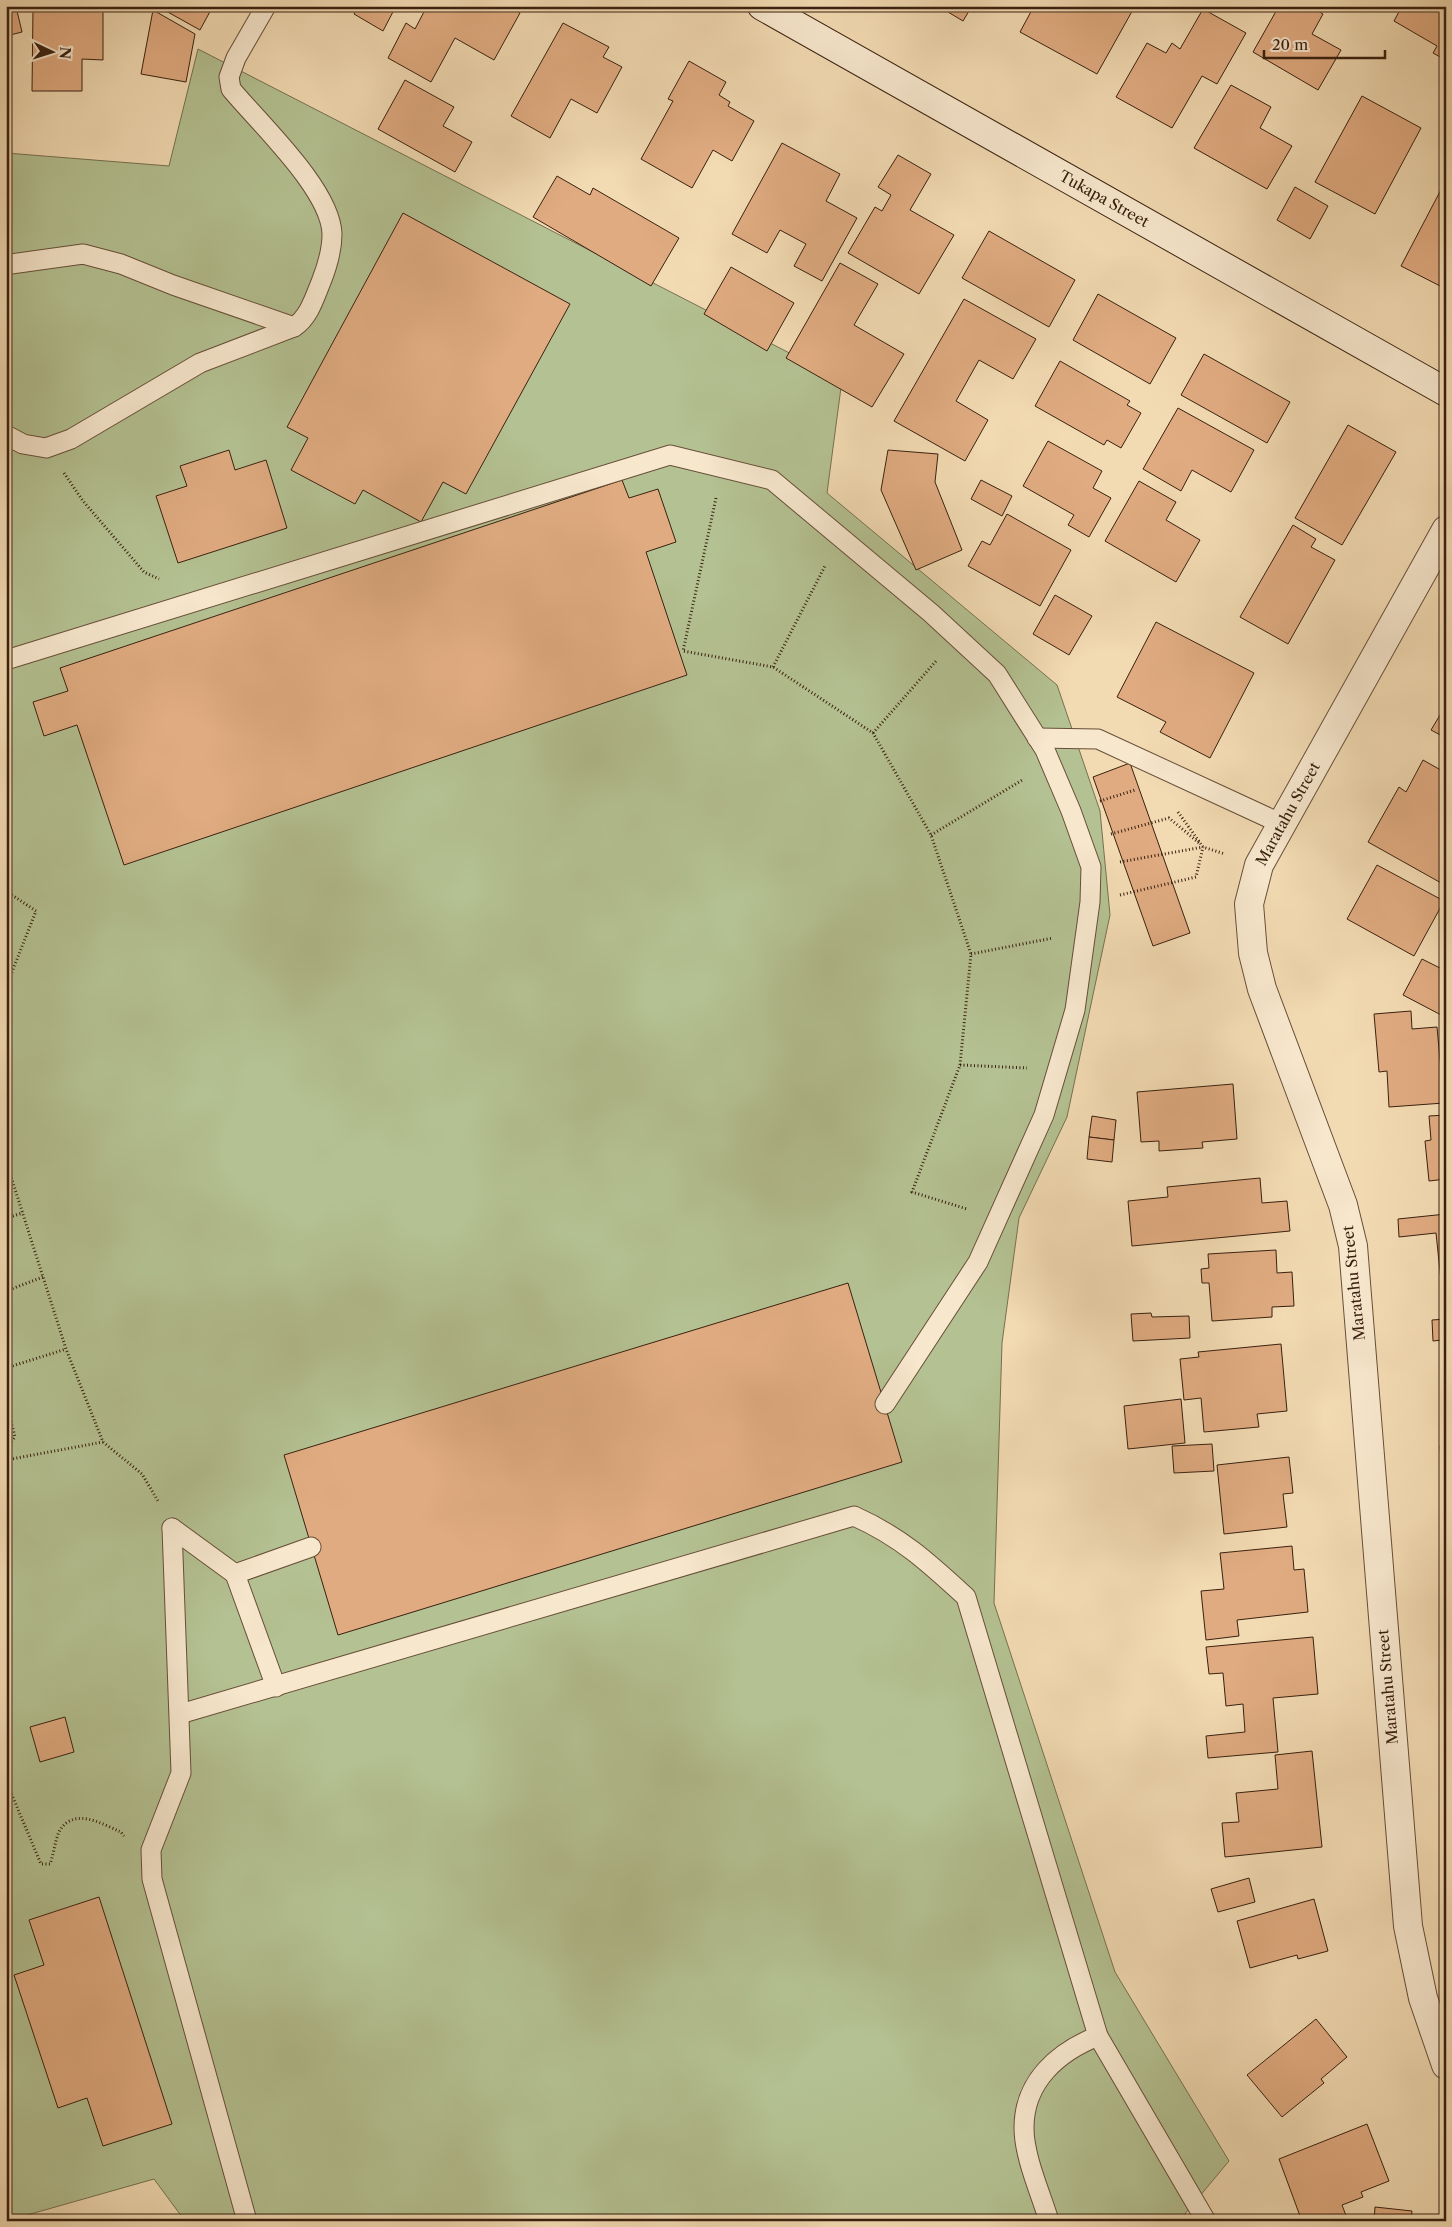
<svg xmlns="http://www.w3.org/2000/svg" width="1452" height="2227" font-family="'Libre Caslon Text',serif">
<rect width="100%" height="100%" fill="#f2dab2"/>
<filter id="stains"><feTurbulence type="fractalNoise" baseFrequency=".004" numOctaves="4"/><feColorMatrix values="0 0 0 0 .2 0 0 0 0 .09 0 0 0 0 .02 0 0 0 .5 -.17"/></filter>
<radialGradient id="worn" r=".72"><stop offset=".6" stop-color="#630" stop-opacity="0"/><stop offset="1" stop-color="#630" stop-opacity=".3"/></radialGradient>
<polygon fill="#b4c192" stroke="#767151" points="198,49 842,380 827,493 1057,685 1100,811 1110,915 1067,1117 1019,1218 1002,1343 994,1603 1115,1972 1229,2161 1179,2221 185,2221 154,2179 6,2221 6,153 169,166"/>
<g fill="#e0ab81" stroke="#392110">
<polygon points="6,6 26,6 27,8 17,11 22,32 6,36"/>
<polygon points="33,6 103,7 103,60 82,59 82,91 32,91"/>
<polygon points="157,6 213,6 200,30"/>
<polygon points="358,6 396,6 383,31 354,14"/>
<polygon points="427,6 508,6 520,13 494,60 455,38 431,82 388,58 406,23 415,29"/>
<polygon points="938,6 972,6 963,21"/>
<polygon points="1034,6 1135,6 1097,74 1020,32"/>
<polygon points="1279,6 1310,6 1323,14 1312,34 1341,50 1318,90 1253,52"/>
<polygon points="1402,6 1446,6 1446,60 1433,53 1437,46 1394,21"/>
<polygon points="1203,9 1246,33 1217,84 1202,76 1172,128 1116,97 1147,43 1166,53 1172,43 1180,49"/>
<polygon points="153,10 195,34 186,82 141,74"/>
<polygon points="563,23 609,47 603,57 622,67 597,113 571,99 550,138 511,116"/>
<polygon points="689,61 726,82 719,95 730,102 728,106 754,121 732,161 713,150 692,188 641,159 673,101 668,99"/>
<polygon points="405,80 454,107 443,126 472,142 455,172 378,129"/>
<polygon points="1231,85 1271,107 1260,128 1292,146 1267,189 1194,148"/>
<polygon points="1362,96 1421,128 1375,214 1315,182"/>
<polygon points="782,143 840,174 826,201 857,218 822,281 794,266 806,244 780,230 767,253 732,234"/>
<polygon points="898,155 931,174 910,210 954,235 919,294 848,253 875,207 882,211 891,195 878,187"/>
<polygon points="557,176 590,195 593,188 679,238 651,286 533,217"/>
<polygon points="1445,182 1446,182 1446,289 1401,266"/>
<polygon points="1295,187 1328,206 1310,239 1277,220"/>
<polygon points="403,213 570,304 466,494 443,482 421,522 363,490 355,504 291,470 308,438 287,427"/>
<polygon points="989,231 1075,280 1049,327 962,278"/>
<polygon points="840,263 878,284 854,325 904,354 872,407 786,358"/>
<polygon points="731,267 794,303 767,351 704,314"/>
<polygon points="1098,294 1176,338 1150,384 1073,340"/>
<polygon points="964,299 1036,339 1013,379 979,360 956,401 988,420 965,461 894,421"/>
<polygon points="1204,354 1290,402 1267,443 1181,395"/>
<polygon points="1060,361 1130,401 1127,405 1141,413 1121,448 1107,440 1104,445 1035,406"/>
<polygon points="1178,408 1254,450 1231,492 1192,470 1181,491 1143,469"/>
<polygon points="1348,425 1396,452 1342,545 1295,518"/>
<polygon points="1048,441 1102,471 1093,488 1111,498 1089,537 1068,525 1074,515 1023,486"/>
<polygon points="229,450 235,470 266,460 287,528 178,563 156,496 187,486 180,466"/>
<polygon points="888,450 938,454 935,482 962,550 916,570 881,490"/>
<polygon points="622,480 629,498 658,489 676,542 646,552 687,675 124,865 77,725 44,736 33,702 68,691 60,668"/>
<polygon points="981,480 1012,496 1002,516 971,499"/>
<polygon points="1139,481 1176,502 1166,520 1200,540 1176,582 1105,541"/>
<polygon points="1007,514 1071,550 1040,606 968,566 982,541 990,545"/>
<polygon points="1293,525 1316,539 1311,547 1335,560 1288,644 1240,617"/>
<polygon points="1055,595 1092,616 1069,655 1033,634"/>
<polygon points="1156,622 1254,673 1210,758 1160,732 1166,722 1117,697"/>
<polygon points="1446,705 1446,738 1431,730"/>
<polygon points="1423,760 1446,773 1446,880 1443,884 1368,842 1399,787 1406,792"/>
<polygon points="1130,763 1190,933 1153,946 1093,777"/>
<polygon points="1377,865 1444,901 1414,956 1347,919"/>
<polygon points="1422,959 1446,971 1446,1011 1443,1016 1403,995"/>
<polygon points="1411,1011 1412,1029 1437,1027 1444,1103 1389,1107 1387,1071 1379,1072 1374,1014"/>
<polygon points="1233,1084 1237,1139 1202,1142 1203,1148 1159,1151 1159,1141 1141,1142 1137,1092"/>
<polygon points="1446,1115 1446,1179 1429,1181 1425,1141 1431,1140 1429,1116"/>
<polygon points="1092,1116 1116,1120 1114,1140 1089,1137"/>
<polygon points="1089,1137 1114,1140 1112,1162 1087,1159"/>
<polygon points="1260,1178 1262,1203 1287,1201 1290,1231 1132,1246 1128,1201 1168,1197 1167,1187"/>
<polygon points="1446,1214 1446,1300 1443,1300 1436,1233 1399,1237 1398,1219"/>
<polygon points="1276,1250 1277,1273 1292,1272 1294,1306 1272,1307 1272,1317 1212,1321 1209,1283 1202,1283 1201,1269 1209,1268 1208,1254"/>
<polygon points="848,1283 902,1462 338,1635 284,1455"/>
<polygon points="1151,1313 1152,1317 1189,1316 1190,1338 1133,1341 1131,1314"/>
<polygon points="1446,1319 1446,1382 1442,1340 1433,1341 1432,1320"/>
<polygon points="1281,1344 1287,1411 1257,1414 1259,1427 1204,1432 1201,1398 1184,1400 1180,1359 1199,1357 1198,1352"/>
<polygon points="1181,1399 1185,1443 1128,1449 1124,1406"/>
<polygon points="1443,1412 1446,1412 1446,1444"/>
<polygon points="1212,1444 1214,1471 1174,1473 1172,1446"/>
<polygon points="1440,1446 1446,1446 1446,1505 1444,1505"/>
<polygon points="1289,1457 1293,1493 1283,1494 1287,1527 1224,1534 1217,1465"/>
<polygon points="1443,1521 1446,1521 1446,1559 1445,1559"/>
<polygon points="1292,1546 1294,1570 1304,1569 1308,1612 1237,1620 1239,1636 1206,1640 1201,1591 1224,1589 1220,1553"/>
<polygon points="1441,1635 1446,1635 1446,1675"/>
<polygon points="1313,1637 1318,1694 1273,1698 1278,1752 1208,1758 1206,1736 1245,1732 1243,1704 1226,1706 1223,1673 1209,1674 1206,1647"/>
<polygon points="65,1717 74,1752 40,1762 30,1727"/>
<polygon points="1312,1751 1322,1847 1225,1857 1222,1823 1239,1822 1236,1793 1278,1789 1275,1755"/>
<polygon points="1249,1878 1255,1902 1218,1912 1211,1889"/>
<polygon points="99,1897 172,2124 103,2146 87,2098 58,2108 14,1975 44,1965 29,1920"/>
<polygon points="1314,1899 1328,1951 1298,1959 1297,1955 1250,1968 1237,1921"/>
<polygon points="1316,2019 1347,2057 1321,2079 1324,2083 1282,2117 1247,2075"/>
<polygon points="1367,2124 1389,2181 1361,2192 1363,2197 1342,2205 1348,2221 1297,2221 1296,2218 1300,2216 1279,2159"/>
<polygon points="1375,2207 1412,2211 1411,2221 1374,2221"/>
</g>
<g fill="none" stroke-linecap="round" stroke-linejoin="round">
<g stroke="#674f38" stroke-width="21">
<g id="service">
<polyline points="6,266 11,264 83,254 121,264 173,285 294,327"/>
<path d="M 6,435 L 23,444 L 46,448 L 71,439 L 200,363 L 294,327 C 309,317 314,299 321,282 C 327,267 332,252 332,234 C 331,190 260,124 231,89 L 229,77 L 236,58 L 266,6"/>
<polyline points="6,660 670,455 772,480 931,613 997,674 1045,750 1071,811 1091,867 1090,902 1075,1010 1044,1115 978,1262 885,1404"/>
<polyline points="1037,738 1098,739 1282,824"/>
<polyline points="172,1528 181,1773 151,1850 152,1879 247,2221"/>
<polyline points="172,1528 235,1574 311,1547"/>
<polyline points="235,1574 276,1687"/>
<path d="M 180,1714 L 854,1516 C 901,1537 929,1563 966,1597 L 1098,2036 L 1206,2221"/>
<path d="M 1049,2221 C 1041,2194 1024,2157 1024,2128 C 1024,2081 1058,2052 1098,2036"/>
</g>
</g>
<g stroke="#674f38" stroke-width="30">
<polyline id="minor" points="1446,530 1259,865 1249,904 1253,953 1262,989 1343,1205 1353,1246 1408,1926 1423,1998 1446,2065"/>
</g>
<g stroke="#392110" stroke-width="30">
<polyline id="secondary" points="762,6 1446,392"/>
</g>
<g stroke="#392110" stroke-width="3" stroke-dasharray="1 2.5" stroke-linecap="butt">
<polyline points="64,473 83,501 144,572 159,579"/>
<polyline points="716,498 683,651 773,667 873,733 931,835 971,954 960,1065 912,1192 967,1209"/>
<polyline points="773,667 825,566"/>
<polyline points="873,733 937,660"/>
<polyline points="1100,801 1135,790"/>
<polyline points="1178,812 1203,847 1225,854"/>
<polyline points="1111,834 1169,818 1199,843"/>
<polyline points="931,835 1024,779"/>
<polyline points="1120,862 1203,847"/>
<polyline points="6,891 36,911 12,972 6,993"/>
<polyline points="1120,895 1196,877 1203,847"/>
<polyline points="971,954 1053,938"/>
<polyline points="960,1065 1027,1068"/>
<polyline points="6,1161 66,1349 103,1442 142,1474 158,1501"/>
<polyline points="6,1218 23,1213"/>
<polyline points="6,1291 43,1277"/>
<polyline points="6,1368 66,1349"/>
<polyline points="6,1401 15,1437 6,1448"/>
<polyline points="6,1460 103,1442"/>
<path d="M 6,1781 L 41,1864 L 50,1864 C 54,1854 55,1839 60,1830 C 75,1807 102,1824 121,1832 L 124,1836"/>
</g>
<use href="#service" stroke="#f7e7cd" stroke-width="19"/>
<use href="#minor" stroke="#f7e7cd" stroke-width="28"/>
<use href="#secondary" stroke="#f7e7cd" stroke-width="28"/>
</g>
<g text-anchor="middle" stroke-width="4" stroke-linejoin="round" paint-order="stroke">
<g font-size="15" fill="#392110" stroke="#f7e7cd">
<text transform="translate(1104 199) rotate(29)" y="5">Tukapa Street</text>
<text transform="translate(1288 814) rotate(-61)" y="5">Maratahu Street</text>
<text transform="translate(1354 1283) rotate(-96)" y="5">Maratahu Street</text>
<text transform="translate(1388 1687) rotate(-95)" y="5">Maratahu Street</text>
</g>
</g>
<rect width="1452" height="2227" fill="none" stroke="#f2dab2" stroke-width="25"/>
<rect x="8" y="8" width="1437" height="2212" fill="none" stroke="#392110" stroke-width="2.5"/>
<rect x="12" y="12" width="1427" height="2202" fill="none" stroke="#392110"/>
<g transform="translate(52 52) rotate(94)" stroke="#f7e7cd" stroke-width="4" paint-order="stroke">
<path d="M0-4L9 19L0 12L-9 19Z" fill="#392110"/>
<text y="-8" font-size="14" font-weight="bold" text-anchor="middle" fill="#392110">N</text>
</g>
<path d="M1264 50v8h121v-8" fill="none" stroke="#392110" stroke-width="2.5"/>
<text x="1272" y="50" font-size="15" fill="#392110" stroke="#f7e7cd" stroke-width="4" paint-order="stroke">20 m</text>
<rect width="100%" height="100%" filter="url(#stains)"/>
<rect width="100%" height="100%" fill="url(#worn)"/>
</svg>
